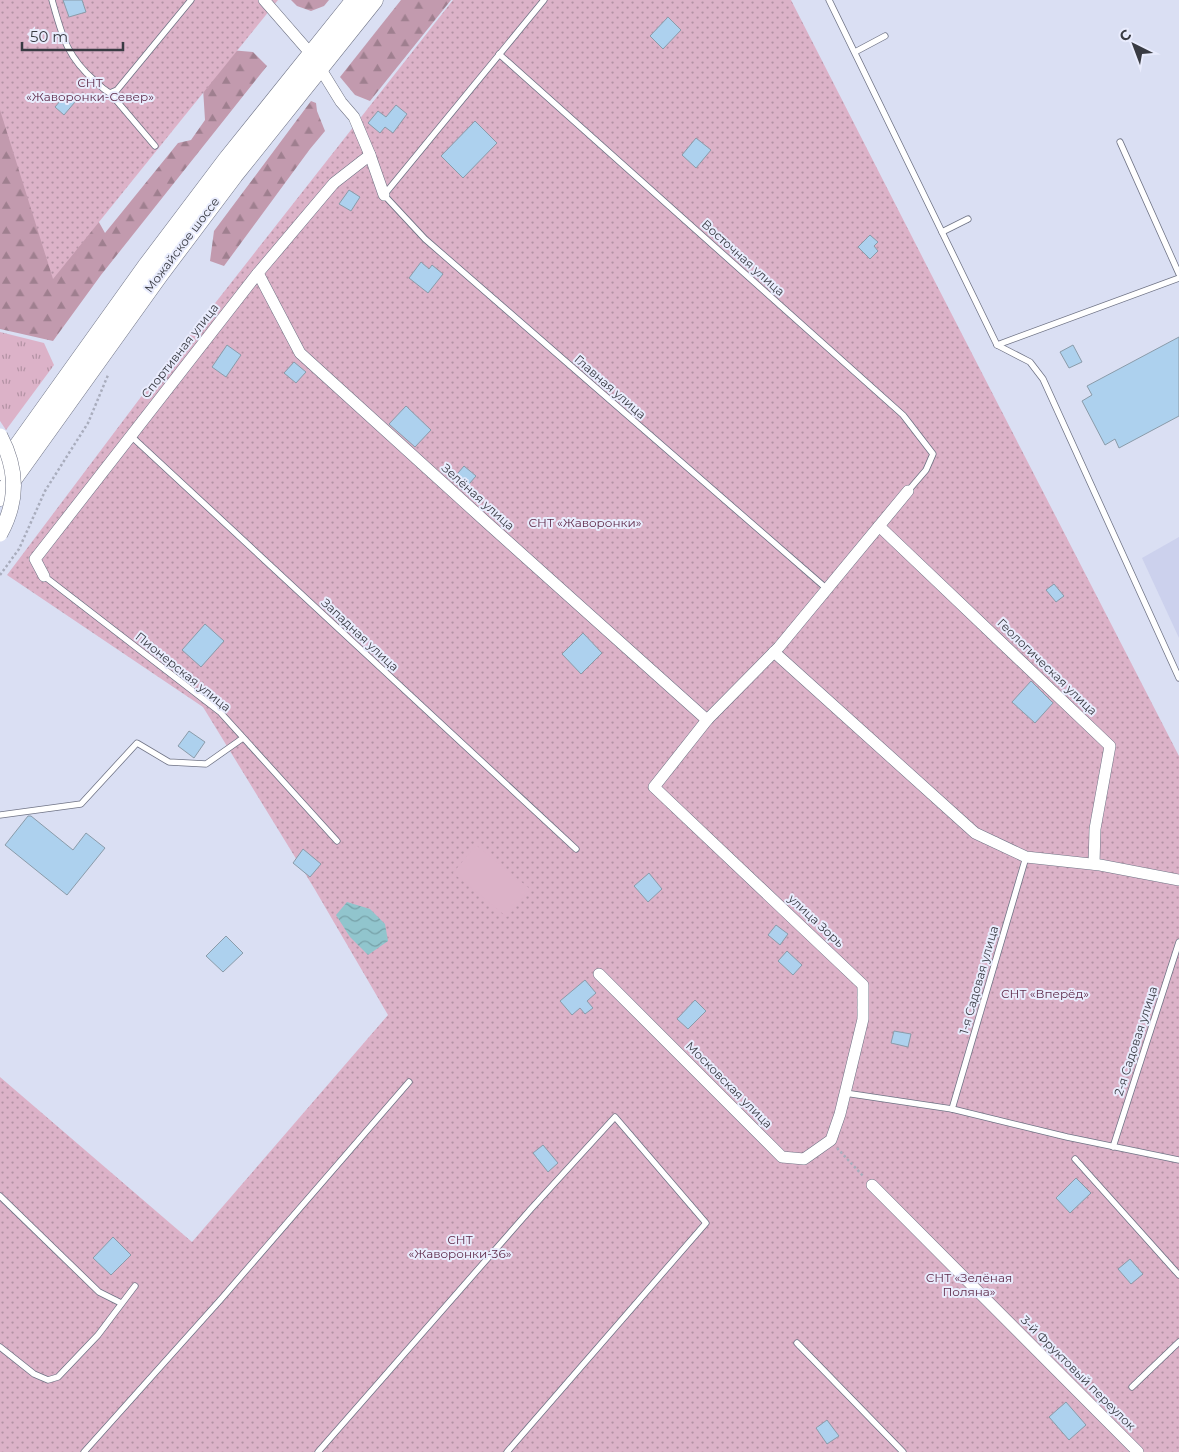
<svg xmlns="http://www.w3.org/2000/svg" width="1179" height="1452" font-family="Montserrat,sans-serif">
<defs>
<pattern id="grass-tufts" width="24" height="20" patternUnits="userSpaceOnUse" patternTransform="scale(1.25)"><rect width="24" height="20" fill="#dcb2c8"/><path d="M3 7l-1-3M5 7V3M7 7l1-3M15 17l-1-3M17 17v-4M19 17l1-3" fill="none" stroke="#b392a4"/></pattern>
<pattern id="forest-firs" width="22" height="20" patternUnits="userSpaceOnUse" patternTransform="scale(1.25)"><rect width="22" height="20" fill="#c29aae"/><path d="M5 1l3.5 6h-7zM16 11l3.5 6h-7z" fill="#9f7f8f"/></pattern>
<pattern id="garden-dots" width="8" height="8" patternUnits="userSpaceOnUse" patternTransform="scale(1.25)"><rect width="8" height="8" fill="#dcb2c8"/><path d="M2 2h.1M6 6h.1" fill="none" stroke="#b392a4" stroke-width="1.8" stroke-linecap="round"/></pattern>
<pattern id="water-waves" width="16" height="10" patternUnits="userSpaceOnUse" patternTransform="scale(1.25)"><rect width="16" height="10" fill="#91c5cd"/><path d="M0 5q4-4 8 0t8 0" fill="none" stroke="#77a1a8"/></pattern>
</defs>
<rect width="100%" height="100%" fill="#dadff3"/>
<polygon fill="#ccd1ed" points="1179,537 1179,638 1142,558"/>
<polygon fill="url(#grass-tufts)" points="0,332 44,343 54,365 6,430 0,421"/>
<g fill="url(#forest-firs)">
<polygon points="291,0 329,0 324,6 311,11 297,6"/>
<polygon points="401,0 451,0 370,101 355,95 340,77"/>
<polygon points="0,45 105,233 178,143 191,140 205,120 203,88 230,50 253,52 267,66 101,275 53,341 0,329"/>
<polygon points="311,101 316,103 317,111 325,131 310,149 224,266 210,261 214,231"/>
</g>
<g fill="url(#garden-dots)">
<polygon points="0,0 278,0 53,279 0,110"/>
<polygon points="453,0 791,0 931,274 1179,756 1179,1452 0,1452 0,1077 192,1242 388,1015 314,888 203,707 7,575 168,361 205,316"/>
</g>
<polygon fill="#dcb2c8" points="476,845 530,889 507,917 453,873"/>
<polygon fill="url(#water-waves)" points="347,902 370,909 385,924 388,941 368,955 350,937 336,915"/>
<g fill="#add1ee" stroke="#8a9ba9">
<polygon points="63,0 82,0 86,12 69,17"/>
<polygon points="668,17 681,30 663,49 650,36"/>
<polygon points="66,94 75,102 64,115 55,107"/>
<polygon points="396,105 407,114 393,133 385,127 380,133 368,123 378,111 386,117"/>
<polygon points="475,121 497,143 463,178 441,156"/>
<polygon points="696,138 711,150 696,168 682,155"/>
<polygon points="349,190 360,197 351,211 339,204"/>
<polygon points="870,235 878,242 874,246 878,251 870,259 858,247"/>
<polygon points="421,262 429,269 432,265 443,274 428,293 409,278"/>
<polygon points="1179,337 1179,416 1119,448 1115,439 1105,445 1082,401 1092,395 1087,386"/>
<polygon points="227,345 241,355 226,377 212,367"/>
<polygon points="1073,345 1082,362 1069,368 1060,352"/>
<polygon points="294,362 306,372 296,383 284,373"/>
<polygon points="406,406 431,430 415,447 389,424"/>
<polygon points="464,466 476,476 463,491 452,480"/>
<polygon points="1054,584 1064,596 1056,602 1046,590"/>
<polygon points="205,624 224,641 201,667 182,650"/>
<polygon points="583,633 602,653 581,674 562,654"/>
<polygon points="1031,681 1053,703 1035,723 1012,702"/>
<polygon points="189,731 205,742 194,758 178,746"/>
<polygon points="28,816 31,816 73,850 86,833 105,848 67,895 5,845"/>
<polygon points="303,849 321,864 310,877 293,863"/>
<polygon points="649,873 662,889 648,902 634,886"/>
<polygon points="776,925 788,934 780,945 768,935"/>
<polygon points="226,936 243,953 223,972 206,956"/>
<polygon points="787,951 802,965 793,975 778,961"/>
<polygon points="585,980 596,993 587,1001 593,1008 585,1014 580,1008 572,1015 560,1001"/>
<polygon points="695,1000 706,1011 688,1029 677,1019"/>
<polygon points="894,1031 911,1034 908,1047 891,1043"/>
<polygon points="543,1145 558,1163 548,1172 533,1153"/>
<polygon points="1076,1178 1091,1193 1070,1213 1056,1198"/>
<polygon points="113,1237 131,1255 111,1275 93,1258"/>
<polygon points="1130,1259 1143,1274 1131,1284 1118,1269"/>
<polygon points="1066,1402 1086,1425 1069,1440 1049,1417"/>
<polygon points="827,1420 839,1436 827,1444 816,1428"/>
</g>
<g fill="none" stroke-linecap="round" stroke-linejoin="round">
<g stroke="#6f7385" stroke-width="7">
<g id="lane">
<path d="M 52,0 C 62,35 66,56 95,81 C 100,86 104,90 110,93 L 117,90 L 191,0"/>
<polyline points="544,0 384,195 425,239 827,589"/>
<polyline points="829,0 997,345 1179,278"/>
<polyline points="855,52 885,36"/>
<polyline points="499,54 903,415 933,454 926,470 908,491"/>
<polyline points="110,93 155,146"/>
<polyline points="1120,142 1179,274"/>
<polyline points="942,232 968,219"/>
<polyline points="997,345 1030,362 1043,379 1179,678"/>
<polyline points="131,436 576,849"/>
<polyline points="44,576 220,712 337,841"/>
<polyline points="0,815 81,804 137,743 169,762 206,764 243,738"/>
<polyline points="845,1093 952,1109 1067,1137 1179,1160"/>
<polyline points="952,1109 1026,857"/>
<polyline points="1113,1147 1179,942"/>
<polyline points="1075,1159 1179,1275"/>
<polyline points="0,1196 99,1292 121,1303"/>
<polyline points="797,1343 903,1452"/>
<polyline points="0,1347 34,1374 48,1380 58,1377 98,1335 135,1286"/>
<polyline points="1132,1387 1179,1342"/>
<polyline points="84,1452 222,1298 409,1082"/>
<polyline points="318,1452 530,1210 615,1117 706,1223 507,1452"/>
</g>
</g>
<g stroke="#6f7385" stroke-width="12">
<g id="street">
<polyline points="264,0 311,54"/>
<polyline points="320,68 341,102 354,117 370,155 384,195"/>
<polyline points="258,273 300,353 485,521 707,720"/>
<polyline points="879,526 1110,746 1095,829 1094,864"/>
<polyline points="44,576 35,559 258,273 334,183 370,155"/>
<polyline points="774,652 975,833 1026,857 1100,865 1179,880"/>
<polyline points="599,974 782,1157 804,1159 831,1140 840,1114 863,1019 863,985 654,787 707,720 779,647 908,491"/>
<polyline points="872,1185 1138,1452"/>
</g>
</g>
<g stroke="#6f7385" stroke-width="19">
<g id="primary">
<polyline points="0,471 146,267 226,161 355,0"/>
<polyline points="0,497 159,275 234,175 374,0"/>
</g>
</g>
<g stroke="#a9adbd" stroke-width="2.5" stroke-dasharray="2.5 2.5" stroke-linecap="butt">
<polyline points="0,575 19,549 45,491 88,423 108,375"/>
<polyline points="837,1148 864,1177"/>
</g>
<use href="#lane" stroke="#fff" stroke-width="5.5"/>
<use href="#street" stroke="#fff" stroke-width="11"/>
<use href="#primary" stroke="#fff" stroke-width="18"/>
<g stroke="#6f7385" stroke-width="16" stroke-linecap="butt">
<path id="secondary-bridge" d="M 0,436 C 18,470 18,501 0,534"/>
</g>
<use href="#secondary-bridge" stroke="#fff" stroke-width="15"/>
</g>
<g text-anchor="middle" stroke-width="4" stroke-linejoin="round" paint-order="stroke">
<g font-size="12" fill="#5e2a49" stroke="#e9ecfd">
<text x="90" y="87">СНТ<tspan x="90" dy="14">«Жаворонки-Север»</tspan></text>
<text x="585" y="527">СНТ «Жаворонки»</text>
<text x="1045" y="998">СНТ «Вперёд»</text>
<text x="460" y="1244">СНТ<tspan x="460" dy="14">«Жаворонки-36»</tspan></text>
<text x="969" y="1282">СНТ «Зелёная<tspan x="969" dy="14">Поляна»</tspan></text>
</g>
<g font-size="12" fill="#393b43" stroke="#e9ecfd">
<text transform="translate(182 245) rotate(-53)" y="4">Можайское шоссе</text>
<text transform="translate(743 258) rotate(42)" y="4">Восточная улица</text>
<text transform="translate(180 351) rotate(-52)" y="4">Спортивная улица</text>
<text transform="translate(610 387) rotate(41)" y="4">Главная улица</text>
<text transform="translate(478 497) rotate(42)" y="4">Зелёная улица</text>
<text transform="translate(360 635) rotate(43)" y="4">Западная улица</text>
<text transform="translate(1047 667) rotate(44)" y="4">Геологическая улица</text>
<text transform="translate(183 672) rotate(39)" y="4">Пионерская улица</text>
<text transform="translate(816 921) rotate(43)" y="4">улица Зорь</text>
<text transform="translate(979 980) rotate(-74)" y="4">1-я Садовая улица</text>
<text transform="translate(1136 1041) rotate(-72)" y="4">2-я Садовая улица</text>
<text transform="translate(729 1085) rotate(45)" y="4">Московская улица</text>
<text transform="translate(1078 1373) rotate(45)" y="4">3-й Фруктовый переулок</text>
</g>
</g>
<g transform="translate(1134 45) rotate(318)" stroke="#e9ecfd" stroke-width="4" paint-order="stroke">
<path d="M0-4L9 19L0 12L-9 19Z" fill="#393b43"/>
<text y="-8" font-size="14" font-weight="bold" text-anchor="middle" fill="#393b43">С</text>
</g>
<path d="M22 42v8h101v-8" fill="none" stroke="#393b43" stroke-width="2.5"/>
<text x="30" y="42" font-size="15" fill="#393b43" stroke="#e9ecfd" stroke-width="4" paint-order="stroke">50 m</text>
</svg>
